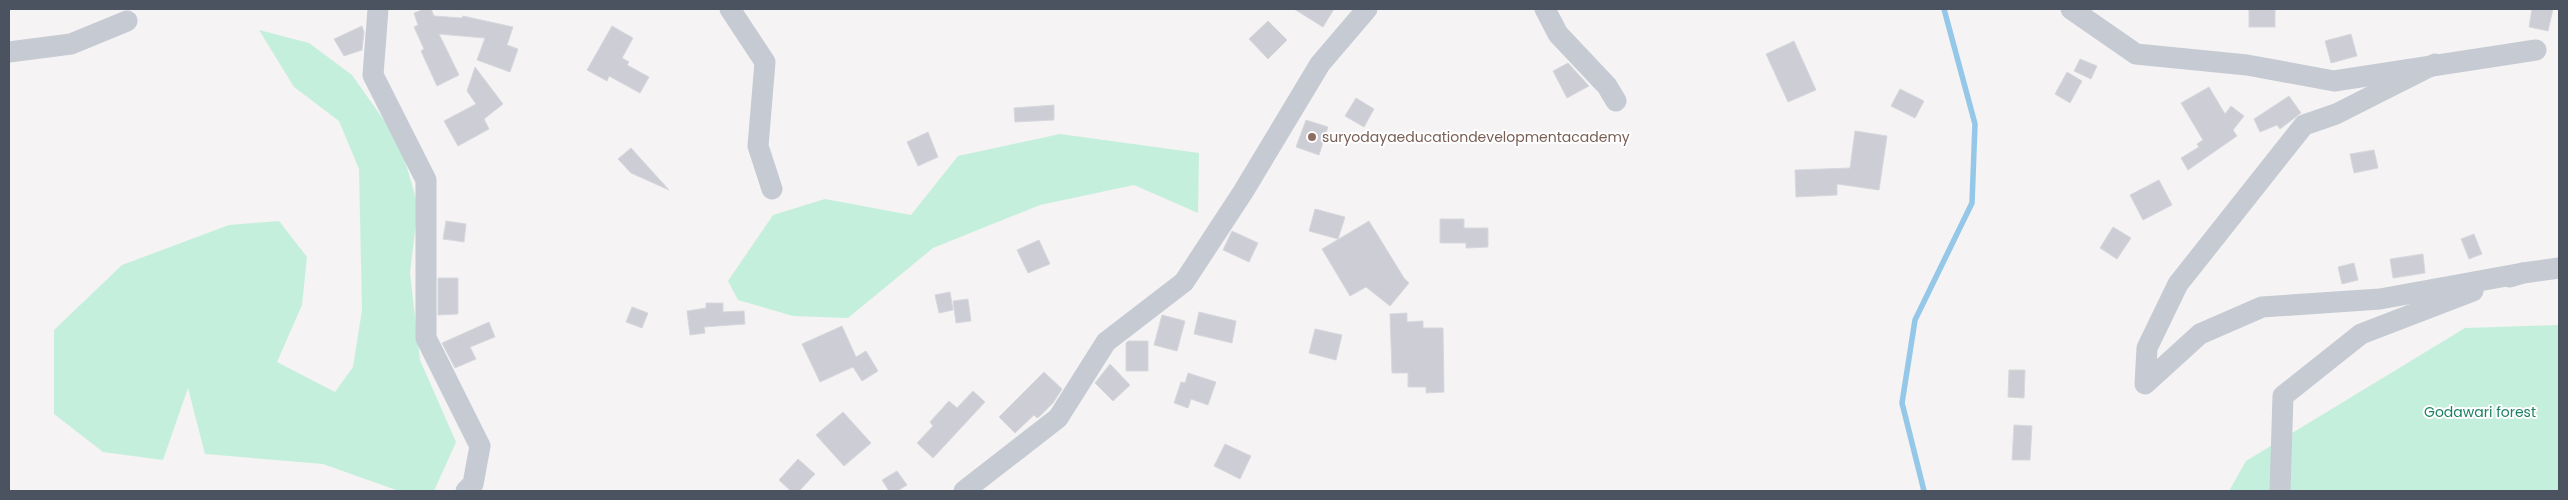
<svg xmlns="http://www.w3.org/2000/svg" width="2568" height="500" font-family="Poppins,sans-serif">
<rect width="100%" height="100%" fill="#f5f3f3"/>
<g fill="#c5efdd">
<polygon points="259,30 309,43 352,75 400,143 418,206 410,273 420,360 456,442 434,491 399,491 323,464 205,454 188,388 163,460 103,452 54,414 54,330 122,265 229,225 279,221 307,257 302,305 277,362 335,392 353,367 362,310 359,169 339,121 294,87"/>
<polygon points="1060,134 1199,153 1198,213 1134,185 1040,205 933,248 848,318 793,316 738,300 728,281 773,215 825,199 911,215 958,156"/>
<polygon points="2559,325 2559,491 2229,491 2246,461 2465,328"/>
</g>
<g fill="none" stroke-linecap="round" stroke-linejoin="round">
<polyline stroke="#95c7e9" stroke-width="5.5" points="1924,491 1902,403 1915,320 1972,203 1975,124 1944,9"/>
</g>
<g fill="#cdced5" stroke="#d7d8de">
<polygon points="424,9 431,9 434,16 462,18 463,16 513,27 507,45 518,49 510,72 477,60 485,38 439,34 459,75 437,86 421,51 424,49 414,27 418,25 414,13"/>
<polygon points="1294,9 1334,9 1323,27"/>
<rect x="2249" y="9" width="26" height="18"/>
<polygon points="2532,9 2553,9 2548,31 2529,27"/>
<polygon points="1268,21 1287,40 1268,59 1249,39"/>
<polygon points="362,26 364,32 362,50 344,56 334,39"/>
<polygon points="612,26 633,38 622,58 629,62 627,65 649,77 640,93 609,76 607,81 587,70"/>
<polygon points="2351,34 2357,56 2331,63 2325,41"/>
<polygon points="1794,41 1816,90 1788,102 1766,54"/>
<polygon points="2080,59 2097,66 2091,79 2074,71"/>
<polygon points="1568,63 1589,86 1567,98 1553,71"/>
<polygon points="475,67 503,104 484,119 489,129 458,146 444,121 476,104 467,91"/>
<polygon points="2067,72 2082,81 2070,103 2055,94"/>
<polygon points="2209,87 2225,114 2231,106 2244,116 2233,130 2237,136 2188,170 2181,158 2199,147 2197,144 2203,140 2181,103"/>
<polygon points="1900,89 1924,101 1915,118 1891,106"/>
<polygon points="2289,96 2301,113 2280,129 2277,125 2260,132 2254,119"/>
<polygon points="1356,98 1374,109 1364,127 1345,116"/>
<polygon points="1054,105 1054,120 1015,122 1014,108"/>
<polygon points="1306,120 1328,127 1319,155 1296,147"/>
<polygon points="1855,131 1887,136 1879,190 1837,184 1837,195 1796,197 1795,170 1850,168"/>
<polygon points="928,132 938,157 918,166 907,142"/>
<polygon points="631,148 669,190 631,173 618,159"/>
<polygon points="2374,150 2378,168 2354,173 2350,154"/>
<polygon points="2159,180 2172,205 2143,220 2130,195"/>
<polygon points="1315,209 1345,217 1338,239 1309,231"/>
<polygon points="1440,219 1464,219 1464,228 1488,228 1488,247 1466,248 1466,243 1440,243"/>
<polygon points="446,221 466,224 464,242 443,239"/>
<polygon points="1369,221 1404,278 1409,283 1390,306 1366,287 1350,296 1322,249"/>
<polygon points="2113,227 2131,238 2117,259 2100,248"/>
<polygon points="1232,231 1258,243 1249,262 1223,250"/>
<polygon points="2474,234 2482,254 2469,259 2461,239"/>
<polygon points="1039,240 1050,264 1028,273 1017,250"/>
<polygon points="2423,254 2425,273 2393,278 2390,259"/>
<polygon points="2354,263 2358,280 2342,284 2338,267"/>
<polygon points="438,278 458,278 458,314 438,315"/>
<polygon points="950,292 953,310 939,313 935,295"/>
<polygon points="968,299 971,321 956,323 953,301"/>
<polygon points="706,303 723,303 723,312 744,311 745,324 704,327 705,333 690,335 687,311 706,308"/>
<polygon points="632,307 648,313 642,328 626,322"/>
<polygon points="1199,312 1236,321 1232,343 1194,334"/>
<polygon points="1407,313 1407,322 1423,321 1423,328 1443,328 1444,392 1426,393 1426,387 1408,387 1408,373 1392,373 1390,314"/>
<polygon points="1162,315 1185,321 1177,351 1154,345"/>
<polygon points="489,322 495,337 470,347 476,359 455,368 442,343"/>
<polygon points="842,326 856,357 866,351 878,371 862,381 853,367 820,382 802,344"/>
<polygon points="1315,329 1342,335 1336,360 1309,353"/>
<polygon points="1128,341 1148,341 1148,371 1126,371 1126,343"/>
<polygon points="1110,364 1130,385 1113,401 1095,383"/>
<polygon points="2009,370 2025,370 2024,398 2008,397"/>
<polygon points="1044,372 1062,389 1053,403 1040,416 1037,418 1034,415 1015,433 999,417"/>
<polygon points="1188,373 1216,382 1208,405 1191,399 1188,408 1174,403 1181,382 1185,383"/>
<polygon points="973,391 985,402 933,458 917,443 933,426 930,422 949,401 957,408"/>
<polygon points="843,412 871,443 844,466 816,435"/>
<polygon points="2014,425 2032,426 2030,460 2012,460"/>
<polygon points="1225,444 1251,456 1240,479 1214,466"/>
<polygon points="798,459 815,474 799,491 791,491 779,480"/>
<polygon points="897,471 907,485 897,491 889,491 882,480"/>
</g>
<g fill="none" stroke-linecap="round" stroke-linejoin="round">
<g stroke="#c5cad3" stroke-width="21">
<polyline points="378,9 373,75 426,180 426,338 480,446 473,484 466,491"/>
<polyline points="730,9 765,62 758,146 772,189"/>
<polyline points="1545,9 1558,34 1607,86 1616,101"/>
<polyline points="2071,9 2136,54 2247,65 2334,81 2536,50"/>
<polyline points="9,52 71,44 127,21"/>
<polyline points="2435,64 2336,114 2304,125 2178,284 2147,348 2145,384 2200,334 2262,307 2380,299 2523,273"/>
<polyline points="2510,277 2523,273 2559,268"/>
<polyline points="964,491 1058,418 1106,342 1184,282 1243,192 1320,64 1367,9"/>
<polyline points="2280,491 2283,396 2361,334 2473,291"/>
</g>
</g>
<circle fill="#8d6e63" stroke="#fff" stroke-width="2" cx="1312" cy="137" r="5"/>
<g text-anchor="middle" stroke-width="4" stroke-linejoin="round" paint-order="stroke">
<g font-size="14" fill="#785e54" stroke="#fff" text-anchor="start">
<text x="1322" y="142">suryodayaeducationdevelopmentacademy</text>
</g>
<g font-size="14" fill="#1c8162" stroke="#fff">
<text x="2480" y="417">Godawari forest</text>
</g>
</g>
<rect width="2568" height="500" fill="none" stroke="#4b5260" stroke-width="20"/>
</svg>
